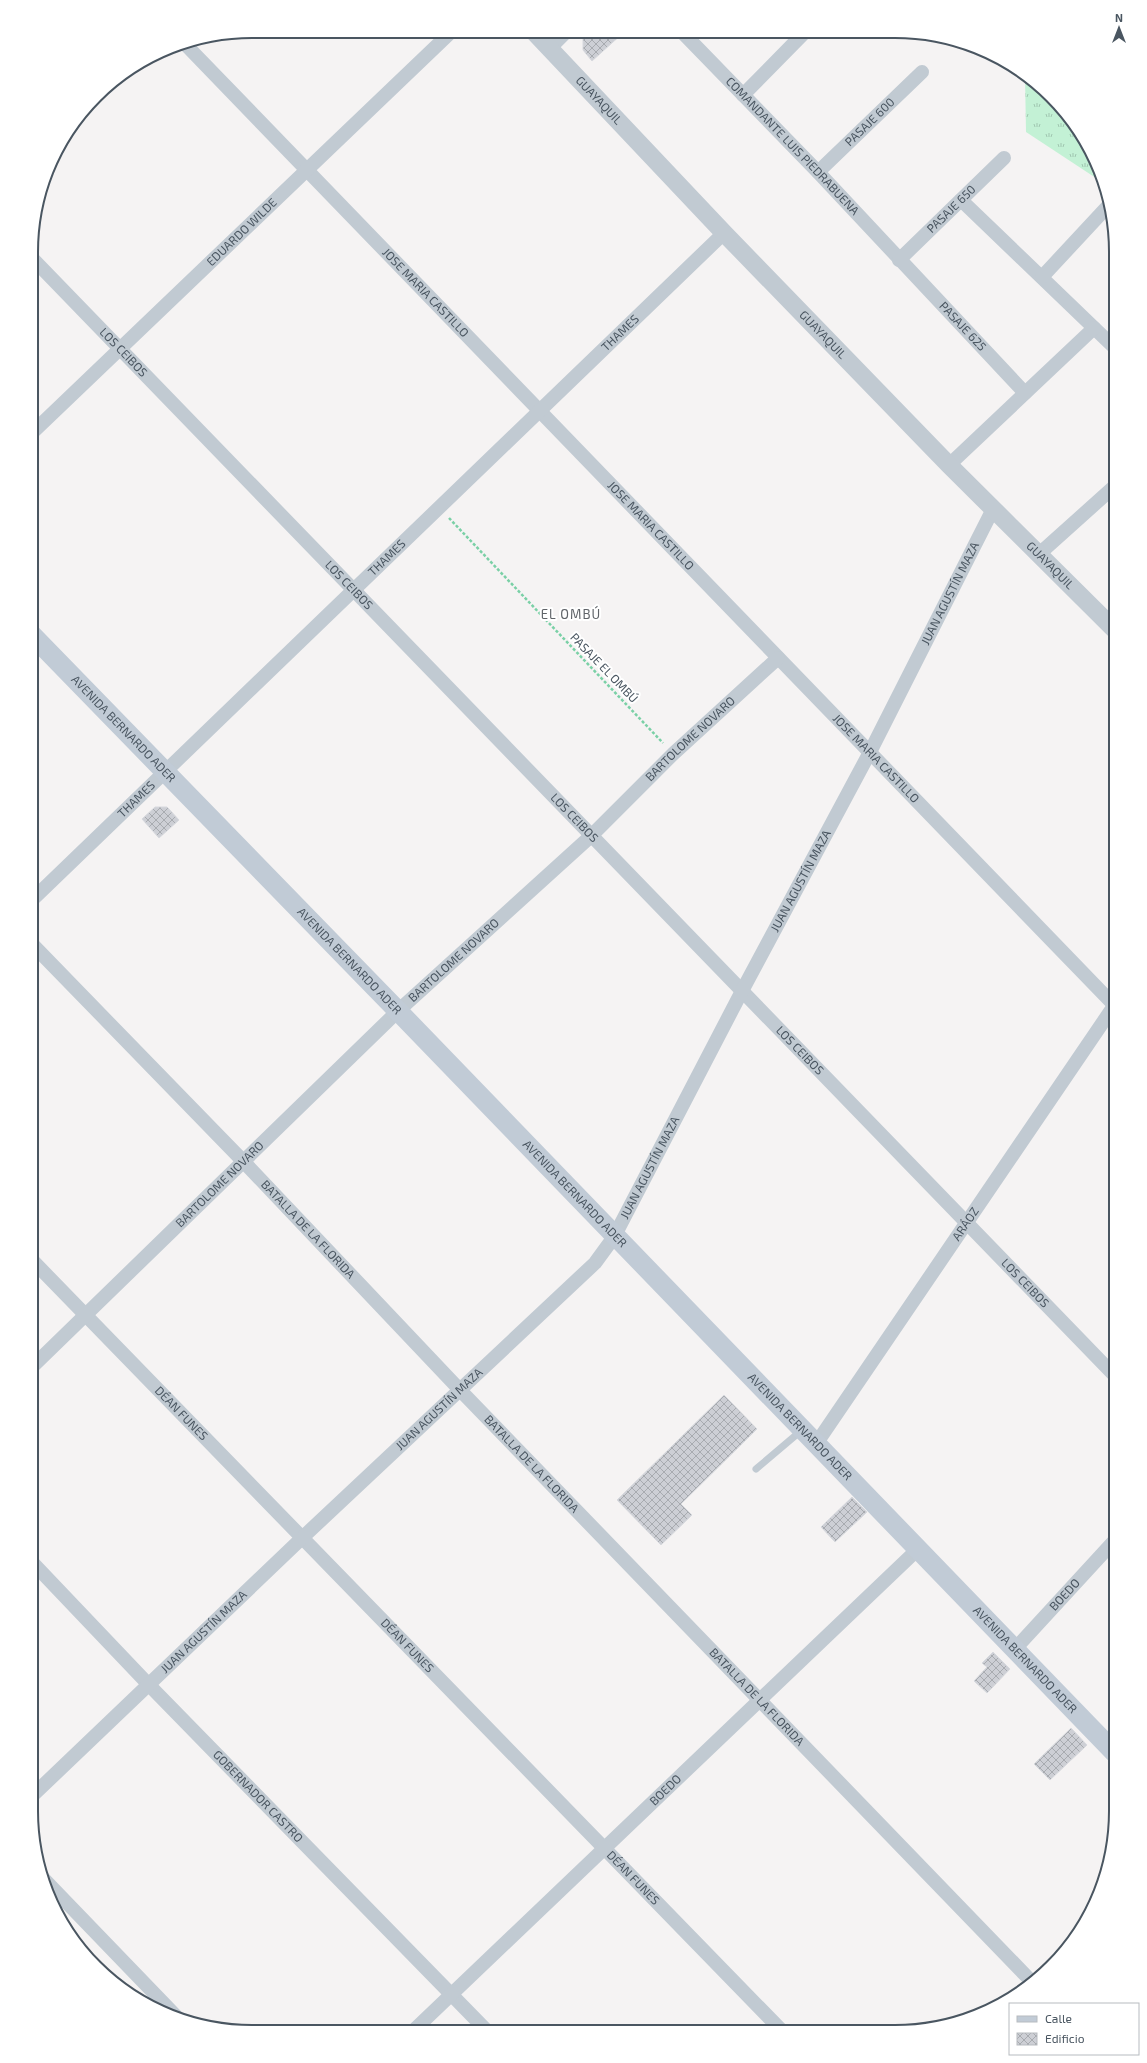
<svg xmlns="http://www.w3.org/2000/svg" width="1147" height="2063" font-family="'Exo 2',sans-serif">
<defs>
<pattern id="grass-tufts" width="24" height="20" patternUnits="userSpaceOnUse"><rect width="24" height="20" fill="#c3f1d5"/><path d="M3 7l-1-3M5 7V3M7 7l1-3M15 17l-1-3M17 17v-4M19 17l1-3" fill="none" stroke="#a0c6b0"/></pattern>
<pattern id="building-cross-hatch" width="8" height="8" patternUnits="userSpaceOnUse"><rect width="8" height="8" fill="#cdcfd5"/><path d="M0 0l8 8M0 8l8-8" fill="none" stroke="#a8abb0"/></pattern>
</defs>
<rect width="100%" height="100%" fill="#f5f3f3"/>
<polygon fill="url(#grass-tufts)" points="1025,76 1040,86 1079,129 1105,184 1026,132"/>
<g fill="url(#building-cross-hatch)" stroke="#d7d9de">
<polygon points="587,33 623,33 592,61 583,50 583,37"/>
<polygon points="155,807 167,807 179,820 159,838 142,819"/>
<polygon points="724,1395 757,1429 681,1504 692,1515 661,1545 617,1500"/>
<polygon points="852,1497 867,1512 835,1542 821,1527"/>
<polygon points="993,1652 1010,1669 987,1693 974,1681 987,1667 982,1663"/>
<polygon points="1071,1728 1087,1745 1050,1780 1034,1764"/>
</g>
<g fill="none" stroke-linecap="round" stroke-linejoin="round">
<polyline stroke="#7ad0a6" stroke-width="2.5" stroke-dasharray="3 2" stroke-linecap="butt" points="449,518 663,743"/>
<polyline stroke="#c1cad2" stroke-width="7" points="756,1469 802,1430"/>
<g stroke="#c1cad2" stroke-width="14">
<path id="s1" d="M 684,34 L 818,172 L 1025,393"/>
<path id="s2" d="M 185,44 L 1116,1007"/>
<polyline points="550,48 565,33"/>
<polyline points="743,95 803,34"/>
<path id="s3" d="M 818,172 L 922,72"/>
<polyline points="961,200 1116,349"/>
<path id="s4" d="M 33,259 L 1116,1377"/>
<path id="s5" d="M 899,260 L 1004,158"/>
<polyline points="1042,277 1108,206"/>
<path id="s6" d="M 33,432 L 451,32"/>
<polyline points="949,465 1094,328"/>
<polyline points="1038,555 1116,485"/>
<path id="s7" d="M 32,900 L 724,233"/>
<path id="s8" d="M 32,944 L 243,1161 L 459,1389 L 1032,1982"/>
<path id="s9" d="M 32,1260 L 783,2032"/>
<path id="s10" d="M 32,1367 L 398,1011 L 591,836 L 673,754 L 778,658"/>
<path id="s11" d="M 816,1444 L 1116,1003"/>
<path id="s12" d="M 31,1561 L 149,1685 L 487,2031"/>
<path id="s13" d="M 1014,1650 L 1116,1539"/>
<path id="s14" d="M 31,1797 L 302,1538 L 595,1263 L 614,1237 L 742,991 L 870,752 L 993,509"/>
<polyline points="42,1877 176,2016"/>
<path id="s15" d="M 413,2031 L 917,1550"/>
</g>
<path stroke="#c1cad2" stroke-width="18" id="s16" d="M 535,33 L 724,233 L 949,465 L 1116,631"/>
<path stroke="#c1cbd6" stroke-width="20" id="s17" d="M 32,635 L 398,1011 L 1116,1754"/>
</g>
<g text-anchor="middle" stroke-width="4" stroke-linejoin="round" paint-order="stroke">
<g font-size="12" fill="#4a5661" stroke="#fff">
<text dy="4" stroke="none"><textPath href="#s16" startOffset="93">GUAYAQUIL</textPath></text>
<text dy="4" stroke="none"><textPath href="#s3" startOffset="72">PASAJE 600</textPath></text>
<text dy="4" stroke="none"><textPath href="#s1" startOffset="156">COMANDANTE LUIS PIEDRABUENA</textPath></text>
<text dy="4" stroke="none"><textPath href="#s5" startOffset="73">PASAJE 650</textPath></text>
<text dy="4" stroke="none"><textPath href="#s6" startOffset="289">EDUARDO WILDE</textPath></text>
<text dy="4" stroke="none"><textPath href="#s2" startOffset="346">JOSE MARIA CASTILLO</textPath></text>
<text dy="4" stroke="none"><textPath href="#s1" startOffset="404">PASAJE 625</textPath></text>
<text dy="4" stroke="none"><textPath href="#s7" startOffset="817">THAMES</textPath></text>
<text dy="4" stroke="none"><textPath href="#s16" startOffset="417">GUAYAQUIL</textPath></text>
<text dy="4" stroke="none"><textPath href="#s4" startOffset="130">LOS CEIBOS</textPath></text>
<text dy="4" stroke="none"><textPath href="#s2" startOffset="670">JOSE MARIA CASTILLO</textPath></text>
<text dy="4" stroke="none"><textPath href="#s7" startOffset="493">THAMES</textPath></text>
<text dy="4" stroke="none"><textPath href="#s16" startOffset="741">GUAYAQUIL</textPath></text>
<text dy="4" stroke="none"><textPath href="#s4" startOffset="454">LOS CEIBOS</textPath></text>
<text dy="4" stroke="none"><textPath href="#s14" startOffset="1535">JUAN AGUSTÍN MAZA</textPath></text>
<text transform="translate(604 668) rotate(46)" y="4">PASAJE EL OMBÚ</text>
<text dy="4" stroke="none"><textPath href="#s17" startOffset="131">AVENIDA BERNARDO ADER</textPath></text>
<text dy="4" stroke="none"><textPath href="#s10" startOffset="910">BARTOLOME NOVARO</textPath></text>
<text dy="4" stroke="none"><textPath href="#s2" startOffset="994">JOSE MARIA CASTILLO</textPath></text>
<text dy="4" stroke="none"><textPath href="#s7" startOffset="145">THAMES</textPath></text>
<text dy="4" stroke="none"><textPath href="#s4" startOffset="778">LOS CEIBOS</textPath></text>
<text dy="4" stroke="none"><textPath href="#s14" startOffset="1211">JUAN AGUSTÍN MAZA</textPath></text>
<text dy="4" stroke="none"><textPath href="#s10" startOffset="586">BARTOLOME NOVARO</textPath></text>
<text dy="4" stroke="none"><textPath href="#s17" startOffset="455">AVENIDA BERNARDO ADER</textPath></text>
<text dy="4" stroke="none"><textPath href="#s4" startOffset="1102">LOS CEIBOS</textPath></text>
<text dy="4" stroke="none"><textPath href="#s14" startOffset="887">JUAN AGUSTÍN MAZA</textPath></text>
<text dy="4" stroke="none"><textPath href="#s10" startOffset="262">BARTOLOME NOVARO</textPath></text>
<text dy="4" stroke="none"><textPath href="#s17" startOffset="779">AVENIDA BERNARDO ADER</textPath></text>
<text dy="4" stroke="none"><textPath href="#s11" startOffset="266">ARÁOZ</textPath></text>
<text dy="4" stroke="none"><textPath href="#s8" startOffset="397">BATALLA DE LA FLORIDA</textPath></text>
<text dy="4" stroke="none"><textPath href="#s4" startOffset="1426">LOS CEIBOS</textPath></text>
<text dy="4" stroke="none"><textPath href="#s14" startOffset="563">JUAN AGUSTÍN MAZA</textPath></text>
<text dy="4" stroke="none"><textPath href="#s9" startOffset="214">DÉAN FUNES</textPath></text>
<text dy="4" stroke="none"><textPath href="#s17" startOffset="1103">AVENIDA BERNARDO ADER</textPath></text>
<text dy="4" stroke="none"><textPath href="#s8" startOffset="721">BATALLA DE LA FLORIDA</textPath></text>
<text dy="4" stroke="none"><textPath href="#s13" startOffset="75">BOEDO</textPath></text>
<text dy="4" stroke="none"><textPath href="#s14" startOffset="239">JUAN AGUSTÍN MAZA</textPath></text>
<text dy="4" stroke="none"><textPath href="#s9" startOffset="538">DÉAN FUNES</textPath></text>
<text dy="4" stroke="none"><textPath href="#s17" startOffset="1427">AVENIDA BERNARDO ADER</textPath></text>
<text dy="4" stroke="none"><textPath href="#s8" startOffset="1045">BATALLA DE LA FLORIDA</textPath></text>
<text dy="4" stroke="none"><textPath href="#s15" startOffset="349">BOEDO</textPath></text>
<text dy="4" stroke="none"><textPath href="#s12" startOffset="327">GOBERNADOR CASTRO</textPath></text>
<text dy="4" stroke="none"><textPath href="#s9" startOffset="862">DÉAN FUNES</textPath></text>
</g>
<g font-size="13" letter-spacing="1" fill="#5f6368" stroke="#fff">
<text x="571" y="619">EL OMBÚ</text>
</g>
</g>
<path d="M0 0H1147V2063H0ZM252 38H895A214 214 0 0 1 1109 252V1811A214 214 0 0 1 895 2025H252A214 214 0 0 1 38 1811V252A214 214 0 0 1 252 38Z" fill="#fff" fill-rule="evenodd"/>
<path fill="none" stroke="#4a5661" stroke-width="2" d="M252 38H895A214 214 0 0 1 1109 252V1811A214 214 0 0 1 895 2025H252A214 214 0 0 1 38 1811V252A214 214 0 0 1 252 38Z"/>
<rect x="1009" y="2003" width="130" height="52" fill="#ffffff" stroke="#b7bbc0"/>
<rect x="1017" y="2016" width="20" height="6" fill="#c1cbd6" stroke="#b7bbc0"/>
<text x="1045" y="2023" font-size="12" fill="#4a5661">Calle</text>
<rect x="1017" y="2033" width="20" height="12" fill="url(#building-cross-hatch)" stroke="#b7bbc0"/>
<text x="1045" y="2043" font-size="12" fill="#4a5661">Edificio</text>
<g transform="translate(1119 28)" stroke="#ffffff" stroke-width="3" paint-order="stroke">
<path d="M0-3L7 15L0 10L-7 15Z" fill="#4a5661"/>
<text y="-6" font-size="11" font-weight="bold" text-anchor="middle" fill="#4a5661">N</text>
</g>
</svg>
